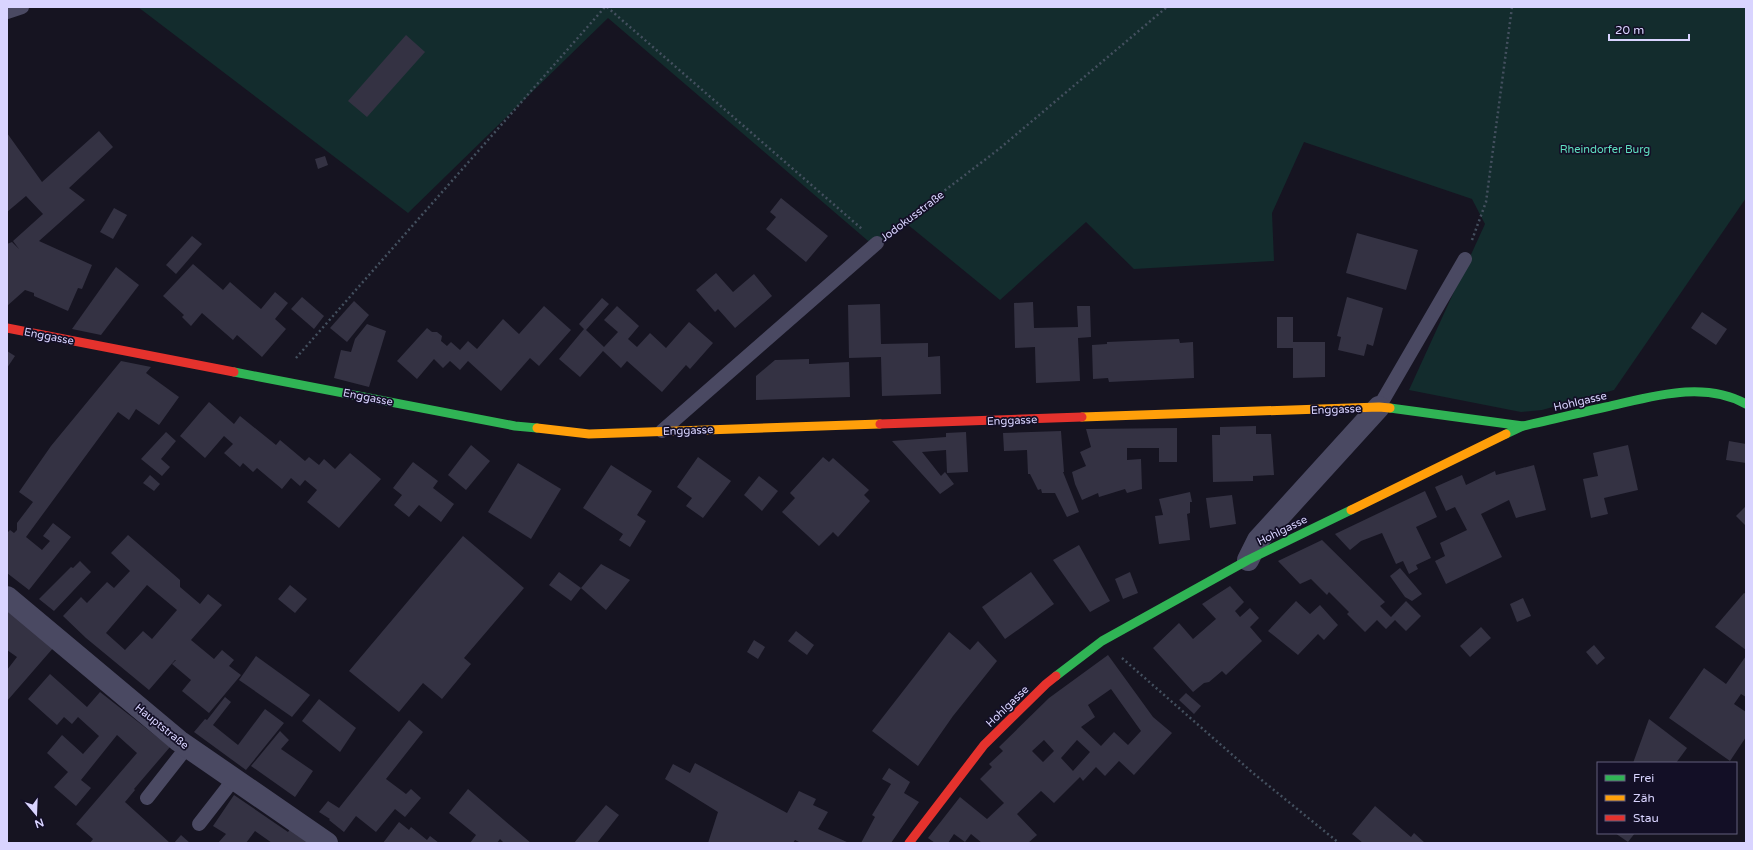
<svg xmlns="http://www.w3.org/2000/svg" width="1753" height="850" font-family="'Varela Round',sans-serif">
<rect width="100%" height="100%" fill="#161421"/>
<polygon fill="#132c2d" points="138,7 1746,7 1746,198 1614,390 1542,410 1521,412 1409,390 1485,224 1472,199 1304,142 1272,213 1274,261 1134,269 1086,222 1000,300 907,224 874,246 608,18 408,213"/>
<g fill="#343243" fill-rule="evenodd">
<polygon points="406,35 425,52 367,117 348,101"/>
<polygon points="99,131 113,147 69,188 85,200 39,241 92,265 82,289 78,288 68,311 34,296 34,293 25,290 7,306 7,244 12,242 19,249 13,241 43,214 26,196 7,212 7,133 42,182"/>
<polygon points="325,156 328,165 318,169 315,159"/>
<polygon points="781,198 828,236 806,262 766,229 776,217 770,212"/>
<polygon points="114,208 127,215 113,239 100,232"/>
<polygon points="1357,233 1418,250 1406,290 1346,273"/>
<polygon points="192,236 202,244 176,274 166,265"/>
<polygon points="193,264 223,290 230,282 261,309 275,292 288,303 275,319 286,329 262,357 237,335 233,340 202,313 191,326 182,317 184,315 163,296"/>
<polygon points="116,267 139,285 101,335 72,329"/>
<polygon points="716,273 733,292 754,274 772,296 735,328 718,309 715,312 696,290"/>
<polygon points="302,297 324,316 314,329 291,309"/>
<polygon points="1347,297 1383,308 1373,346 1367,344 1364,356 1338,350 1341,337 1337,336"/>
<polygon points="602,298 609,304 586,330 604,347 618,332 604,320 617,306 639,326 628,339 637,347 650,333 666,348 689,322 713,343 690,369 686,365 662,392 627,361 621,368 603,351 580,377 559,359 584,329 579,324"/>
<polygon points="354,301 369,315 347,342 330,328"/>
<polygon points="1033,302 1034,328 1078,327 1077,306 1090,306 1091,337 1078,338 1080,381 1036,383 1035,347 1015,348 1014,303"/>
<polygon points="880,304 881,344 928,343 928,357 940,356 941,394 882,396 881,357 849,358 848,305"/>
<polygon points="544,306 571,330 539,366 530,358 501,391 468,361 460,370 450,361 443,368 434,359 417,379 397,361 427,328 432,332 437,332 442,336 441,341 447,346 451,342 460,350 468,341 477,349 503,319 519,334"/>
<polygon points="1702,312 1727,329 1716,345 1691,328"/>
<polygon points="1277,317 1293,317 1293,342 1325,342 1325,377 1293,378 1293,348 1277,348"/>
<polygon points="367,324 386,331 369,387 334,378 341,350 351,352 355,339"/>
<polygon points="1179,339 1180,343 1193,342 1194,378 1109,382 1108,378 1093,379 1092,345 1107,344 1107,342"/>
<polygon points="7,351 15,356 7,368"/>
<polygon points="809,359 809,364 849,362 850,397 756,400 756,376 775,360"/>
<polygon points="121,361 151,367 146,373 179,397 159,425 136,409 129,420 118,412 26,537 42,550 50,541 43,536 53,523 71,537 29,590 7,573 7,533 10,530 14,533 17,530 17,523 33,502 19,492 51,446"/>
<polygon points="209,402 234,424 240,416 276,445 280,440 305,461 309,457 319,465 324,459 335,469 350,453 381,479 339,528 307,502 317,490 305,480 300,486 291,478 282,489 257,468 253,472 243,463 240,467 224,453 233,444 224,436 205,458 180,436"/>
<polygon points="1256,426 1256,434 1271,434 1274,475 1253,476 1253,481 1213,482 1212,435 1220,435 1220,427"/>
<polygon points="1177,428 1177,462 1159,462 1159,448 1127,448 1127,460 1141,459 1142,489 1127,493 1125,489 1099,497 1098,493 1082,500 1075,484 1072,472 1086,466 1080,452 1091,447 1086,429"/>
<polygon points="1061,431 1064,472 1063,472 1079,512 1067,517 1055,493 1042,493 1041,489 1038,490 1030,474 1028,474 1027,450 1004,451 1003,433"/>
<polygon points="166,432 176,441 161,459 170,467 162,476 141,459"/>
<polygon points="966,432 968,472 947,473 946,450 922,452 941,476 945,472 954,484 940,494 892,441 946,437 946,433"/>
<polygon points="1729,441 1746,444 1746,463 1726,460"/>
<polygon points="471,445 490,461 466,490 448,475"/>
<polygon points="1628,445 1638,490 1604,498 1608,514 1591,518 1583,479 1598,476 1593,453"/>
<polygon points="698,457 731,481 703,518 686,506 692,498 677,487"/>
<polygon points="823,457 829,462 833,458 869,490 864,495 870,501 838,537 833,532 819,546 782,512 795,498 790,493"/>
<polygon points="413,462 438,481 433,488 454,504 441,522 419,505 409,517 394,505 402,495 393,488"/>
<polygon points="518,463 561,489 531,539 488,512"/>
<polygon points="611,465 652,491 637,515 646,521 630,547 619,540 623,534 583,508"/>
<polygon points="1534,465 1546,510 1516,518 1509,500 1481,514 1502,557 1446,584 1435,561 1445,556 1440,543 1467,530 1455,507 1446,511 1435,487 1462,475 1466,485 1495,471 1496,475"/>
<polygon points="150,475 160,484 154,491 143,483"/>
<polygon points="759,476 778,491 762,511 744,495"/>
<polygon points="1425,491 1437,517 1416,527 1431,558 1416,565 1418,569 1409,574 1403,561 1396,564 1382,533 1361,541 1350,550 1335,534"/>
<polygon points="1190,492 1192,502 1190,502 1190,513 1187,514 1190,540 1159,544 1155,516 1163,515 1159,499"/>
<polygon points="1232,495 1236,524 1210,528 1206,498"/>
<polygon points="1746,506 1746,526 1736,516"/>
<path d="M 128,535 L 180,580 L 180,587 L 200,604 L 208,594 L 222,605 L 191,640 L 214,659 L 222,650 L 234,660 L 229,666 L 241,675 L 209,713 L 182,691 L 191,680 L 172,664 L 176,660 L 175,660 L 149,690 L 86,638 L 63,616 L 81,597 L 87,603 L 107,582 L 114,588 L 130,571 L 111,553 ZM 147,585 L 177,610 L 152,639 L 143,631 L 125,650 L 106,633 Z"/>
<polygon points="463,536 524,588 464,658 471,664 442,699 423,683 399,712 349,671"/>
<polygon points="1322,540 1385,602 1380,606 1391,617 1406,601 1421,616 1406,631 1395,620 1386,629 1377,620 1365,632 1347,614 1349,612 1329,592 1327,595 1311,579 1300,584 1278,561"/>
<polygon points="1079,545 1110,601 1090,612 1053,560"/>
<polygon points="80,561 91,572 54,611 39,599 71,567 73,568"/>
<polygon points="601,564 630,580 606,610 581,588 571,601 549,585 559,572 581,588"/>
<polygon points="1400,568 1422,594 1412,601 1405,597 1390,576"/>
<polygon points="1031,572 1054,604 1005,639 982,607"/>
<polygon points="1130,572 1138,593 1123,599 1115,579"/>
<polygon points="290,585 307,599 295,613 278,599"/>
<polygon points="1230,586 1244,602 1235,611 1240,617 1250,608 1259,618 1250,627 1262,641 1226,675 1222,671 1209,682 1204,683 1193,692 1153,648 1179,623 1193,639 1216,619 1202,604"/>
<polygon points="1744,593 1746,594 1746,650 1715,627"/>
<polygon points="1523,598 1531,616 1517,622 1510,604"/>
<polygon points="1296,601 1310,614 1320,605 1338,625 1324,640 1318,634 1298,655 1268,631"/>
<polygon points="7,606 54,647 7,701 7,670 17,657 7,650"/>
<polygon points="1481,627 1491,638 1470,657 1460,646"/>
<polygon points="796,631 814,645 807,655 788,641"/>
<polygon points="949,632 970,650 978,641 997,661 953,716 918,766 872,731"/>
<polygon points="754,640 765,647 758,659 747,652"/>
<polygon points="1594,645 1605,658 1597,665 1586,652"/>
<path d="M 1108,655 L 1153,717 L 1172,733 L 1134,775 L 1119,761 L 1105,776 L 1096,767 L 1083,781 L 1080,777 L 1054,803 L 1041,791 L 1017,814 L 1037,835 L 1028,843 L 982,843 L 971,834 L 965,842 L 954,834 L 948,843 L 935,843 L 928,838 L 960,797 L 987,819 L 1004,803 L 980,779 L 992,767 L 989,764 L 1003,751 L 999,747 L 1049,698 ZM 1111,689 L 1141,731 L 1128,745 L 1114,732 L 1101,746 L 1081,727 L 1095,717 L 1088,705 ZM 1044,740 L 1054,751 L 1043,762 L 1032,751 ZM 1077,740 L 1090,752 L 1073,771 L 1061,758 Z"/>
<polygon points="256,656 310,695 292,717 239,680"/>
<polygon points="1746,656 1746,697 1741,694 1734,704 1746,712 1746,737 1730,761 1669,718 1704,668 1726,684"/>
<polygon points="50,674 87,707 100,692 170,747 134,789 135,790 125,802 170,843 90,843 93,839 76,824 137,753 117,735 81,780 91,788 76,806 54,787 68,772 47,753 62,735 83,754 99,736 78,717 72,724 64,717 57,725 28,699"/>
<polygon points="1186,693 1201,706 1194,714 1179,700"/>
<polygon points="225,697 231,702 213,725 238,745 265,709 284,723 246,770 194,732 205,719 207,720"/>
<polygon points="319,699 356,728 340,752 302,721"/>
<polygon points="1649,719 1687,748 1676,763 1633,763"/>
<polygon points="409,720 423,732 386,779 406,794 411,789 421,798 405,817 395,809 376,832 356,816 344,832 329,820 330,819 319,812 328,801 339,808"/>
<polygon points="280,731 289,740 281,749 313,771 295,797 251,766"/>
<polygon points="695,763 787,813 799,791 816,799 813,805 828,812 818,829 849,843 801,843 795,840 793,843 708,843 718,812 665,779 673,764 690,773"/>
<polygon points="889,768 910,782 904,793 919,802 891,843 861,843 875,817 872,815 891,784 882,779"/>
<polygon points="468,789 511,826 531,843 504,843 500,839 497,843 470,843 476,835 449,813"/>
<polygon points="234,795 288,832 292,826 310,838 306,843 272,843 255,831 246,843 218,843 226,834 213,826"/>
<polygon points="606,805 619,815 597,843 574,843"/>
<polygon points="1375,806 1411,837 1414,833 1425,843 1363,843 1352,834"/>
<polygon points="399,822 409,830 411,827 427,840 430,836 439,843 383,843"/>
<polygon points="1615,833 1635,833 1628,842"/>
<polygon points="181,835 190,843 174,843"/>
</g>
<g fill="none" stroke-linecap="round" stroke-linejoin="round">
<g stroke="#44505f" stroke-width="2.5" stroke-dasharray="2 3" stroke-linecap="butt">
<polyline points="607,7 862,229"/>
<polyline points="893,230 999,149 1167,7"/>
<polyline points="1472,240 1486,202 1512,7"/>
<polyline points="296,358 605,7"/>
<polyline points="1122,658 1253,773 1339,843"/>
</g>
<g stroke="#4a4962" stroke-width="14">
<polyline points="7,12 22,7"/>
<polyline points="1379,407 1465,259"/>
<polyline points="662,431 877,243"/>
<polyline points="147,798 187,747"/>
<polyline points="199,824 234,779"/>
</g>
<g stroke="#4a4962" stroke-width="22">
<polyline points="1248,560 1258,540 1379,407"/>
<polyline points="7,597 179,741 327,843"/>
</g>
<g stroke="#30b455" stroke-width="9">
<polyline points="234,372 515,426 537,428"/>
<polyline points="1390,408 1523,426"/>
<path d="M 1506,434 L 1523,426 C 1551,420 1579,413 1606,407 C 1651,397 1703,380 1746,404"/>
<polyline points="1056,676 1102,641 1248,560 1351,510"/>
</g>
<g stroke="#ff9f0a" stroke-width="9">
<polyline points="1082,417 1379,407 1390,408"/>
<polyline points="537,428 589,434 880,424"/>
<polyline points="1351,510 1506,434"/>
</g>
<g stroke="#e5322d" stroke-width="9">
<polyline points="7,328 234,372"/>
<polyline points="880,424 1082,417"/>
<polyline points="909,843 984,745 1046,684 1056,676"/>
</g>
</g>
<g text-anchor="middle" stroke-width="3.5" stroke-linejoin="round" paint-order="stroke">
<g font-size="11" fill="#5fe0c0" stroke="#130f26">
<text x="1605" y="153">Rheindorfer Burg</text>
</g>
<g font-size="11" fill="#d9d4ff" stroke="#130f26">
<text transform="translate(912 216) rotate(-37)" y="4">Jodokusstraße</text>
<text transform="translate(49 336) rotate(11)" y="4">Enggasse</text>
<text transform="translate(368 397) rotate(11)" y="4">Enggasse</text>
<text transform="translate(1580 401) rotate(-13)" y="4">Hohlgasse</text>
<text transform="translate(1336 409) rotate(-2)" y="4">Enggasse</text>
<text transform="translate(1012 420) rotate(-2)" y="4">Enggasse</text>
<text transform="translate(688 430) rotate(-2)" y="4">Enggasse</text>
<text transform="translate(1282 530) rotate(-26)" y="4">Hohlgasse</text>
<text transform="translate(1007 706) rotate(-44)" y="4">Hohlgasse</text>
<text transform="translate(162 726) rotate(39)" y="4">Hauptstraße</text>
</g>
</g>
<rect width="1753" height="850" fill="none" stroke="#d9d4ff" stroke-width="16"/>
<rect x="1597" y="762" width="140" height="72" fill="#130f26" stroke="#625e7d"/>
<rect x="1605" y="775" width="20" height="6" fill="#30b455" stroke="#625e7d"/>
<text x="1633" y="782" font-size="12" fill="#d9d4ff">Frei</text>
<rect x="1605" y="795" width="20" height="6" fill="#ff9f0a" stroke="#625e7d"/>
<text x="1633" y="802" font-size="12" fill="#d9d4ff">Zäh</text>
<rect x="1605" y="815" width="20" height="6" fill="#e5322d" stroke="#625e7d"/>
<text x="1633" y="822" font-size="12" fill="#d9d4ff">Stau</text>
<g transform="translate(36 814) rotate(161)" stroke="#130f26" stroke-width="3" paint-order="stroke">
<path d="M0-3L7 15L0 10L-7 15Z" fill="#d9d4ff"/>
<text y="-6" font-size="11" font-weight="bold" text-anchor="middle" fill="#d9d4ff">N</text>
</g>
<path d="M1609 34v6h80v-6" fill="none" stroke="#d9d4ff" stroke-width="2"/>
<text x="1615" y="34" font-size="12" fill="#d9d4ff" stroke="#130f26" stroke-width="3" paint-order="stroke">20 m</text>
</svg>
